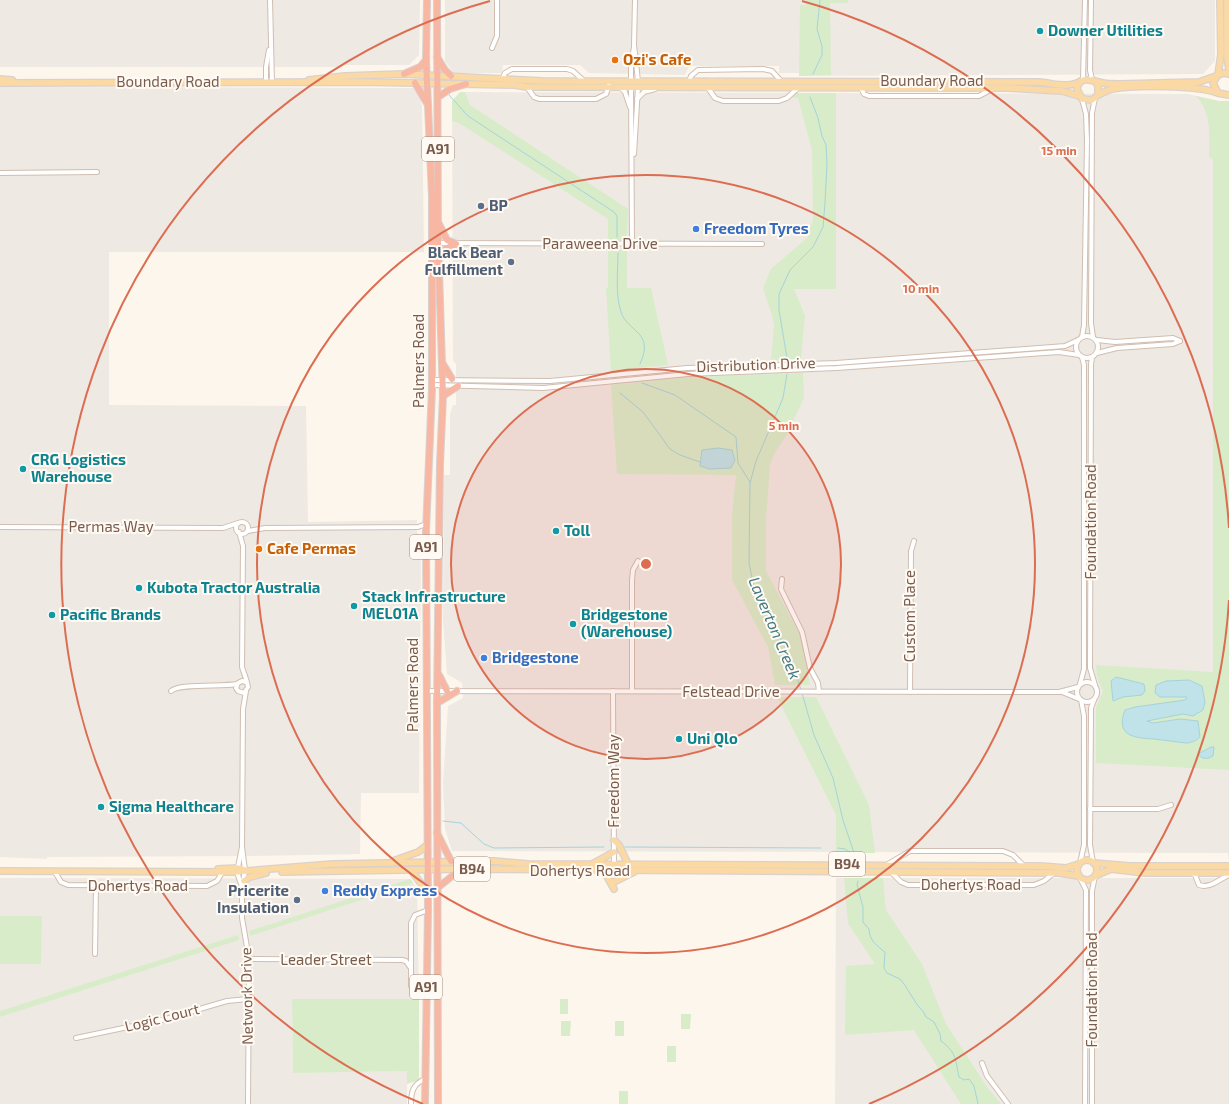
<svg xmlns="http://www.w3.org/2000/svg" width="1229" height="1104" font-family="'Exo 2',sans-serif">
<rect width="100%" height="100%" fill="#fdf6ec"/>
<g fill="#efe9e4">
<polygon points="0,0 420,0 419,55 409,65 346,65 336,67 0,67"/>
<polygon points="445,0 1215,0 1215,61 1203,74 799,76 799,73 779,73 779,66 689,66 685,75 589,73 580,65 503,65 502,73 453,73 445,61"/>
<polygon points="0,87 415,88 419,93 422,106 424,252 109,252 109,405 306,406 308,522 417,520 417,532 421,538 419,793 361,793 360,854 254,856 47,857 47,859 0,857"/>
<polygon points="460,92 1188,94 1219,101 1229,101 1229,861 1228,853 452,851 445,829 443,783 448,706 463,698 462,683 447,674 443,620 444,475 450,475 450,414 453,405 456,405 456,364 453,361 452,102"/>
<polygon points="0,878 411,879 417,889 419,999 292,1000 293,1072 407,1071 407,1104 0,1104"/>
<polygon points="836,878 1229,878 1229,1104 835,1104"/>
</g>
<g fill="#d8ecc9">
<polygon points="806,0 848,0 848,3 830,3 831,75 799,76 800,5 806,5"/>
<polygon points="460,92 465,92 470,105 628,209 627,234 622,240 608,240 608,219 459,123 452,121 452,101"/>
<polygon points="796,93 836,93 836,289 794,289 805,316 801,359 771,360 774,325 772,315 763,288 771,269 807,238 813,219 812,150 798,98 793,98"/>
<path d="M 1196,96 L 1219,101 L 1229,101 L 1229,770 L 1096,763 L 1096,708 L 1103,691 L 1097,677 L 1096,665 L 1213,672 L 1213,160 L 1209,156 C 1209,134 1212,112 1196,96 Z"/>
<polygon points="627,249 627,288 651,288 668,365 611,371 606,288 608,288 608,250"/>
<polygon points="803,373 804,398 786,436 775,453 770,464 766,520 766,571 800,635 810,685 775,685 768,647 732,580 732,516 736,475 617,474 611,385 687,377"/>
<polygon points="777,697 816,697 869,805 875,853 836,853 836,815"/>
<polygon points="844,878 883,878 886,910 922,964 946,1024 987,1087 1001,1104 961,1104 914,1030 845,1035 846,966 875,964 848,923"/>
<polygon points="410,879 413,883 250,936 249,931"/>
<polygon points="0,916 42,916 41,964 0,964"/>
<polygon points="238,935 239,940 0,1017 0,1011"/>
<polygon points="292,999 419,999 419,1080 407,1084 407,1071 293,1073"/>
<rect x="560" y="999" width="8" height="15"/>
<polygon points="681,1014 691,1014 690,1029 681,1029"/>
<polygon points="561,1021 571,1021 570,1036 561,1036"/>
<rect x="615" y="1021" width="9" height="15"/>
<rect x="667" y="1046" width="9" height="16"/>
<rect x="619" y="1091" width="9" height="13"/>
</g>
<g fill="#bfe3e8" stroke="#a5d3da">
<polygon points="718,448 732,450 735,460 731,468 710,469 700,466 702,450"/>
<polygon points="1116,677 1144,684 1145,691 1142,695 1123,697 1113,701 1111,681"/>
<path d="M 1189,680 L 1202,686 L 1205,702 L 1203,710 L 1193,716 L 1183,714 L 1147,721 L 1153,723 L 1180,719 L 1198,721 L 1200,737 C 1196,741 1191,743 1186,743 C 1175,742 1165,740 1154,739 C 1134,738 1115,736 1125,710 L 1135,707 L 1185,700 L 1187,697 L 1160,697 L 1155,693 L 1156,685 L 1166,681 Z"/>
<path d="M 1211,747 L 1214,747 L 1213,756 C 1208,759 1202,760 1198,754 Z"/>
</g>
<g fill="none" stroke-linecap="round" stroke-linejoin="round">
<g stroke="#a5d3da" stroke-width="1">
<polyline points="813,74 822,55 822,46 817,29 820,0"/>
<polyline points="449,95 468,116 614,212 617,216 617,237"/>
<path d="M 618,253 C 618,271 615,294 621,312 C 628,333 655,331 640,364"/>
<polyline points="787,358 779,310 779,294 790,270 813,247 823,227 825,203 827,163 826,145 822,136 818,118 810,97"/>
<polyline points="787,374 783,398 756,461 750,483 749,563 754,587 791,658 801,690"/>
<polyline points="642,383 675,395 736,437 738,463 750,482"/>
<polyline points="620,393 643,412 670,449 680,455 700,462"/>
<polyline points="802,693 814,735 833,778 843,820 855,856"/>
<polyline points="443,821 461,823 484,844 494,848 604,847"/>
<polyline points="625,847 821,848"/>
<polyline points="838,848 845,849 854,855"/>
<path d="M 858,881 L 857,885 L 863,907 L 863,922 L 869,929 C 869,940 877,946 885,952 L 884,968 L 887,973 L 900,979 L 904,984 L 918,1006 L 923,1011 L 926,1017 L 934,1022 L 940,1034 L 941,1041 C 957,1053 955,1059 959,1077 L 964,1080 L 969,1079 L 974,1086 L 978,1104"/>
</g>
<g stroke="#d1beb0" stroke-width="6">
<g id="minor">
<polyline points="270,0 272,82"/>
<polyline points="635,0 634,45 638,81"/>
<polyline points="1091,0 1090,70 1092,80"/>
<polyline points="492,48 497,36 497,0"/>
<polyline points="503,77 505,73 512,69 567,69 573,71 584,81"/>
<polyline points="1083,80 1085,0"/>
<polyline points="631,81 631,64 634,47"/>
<polyline points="689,81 691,76 698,70 763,69 772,71 781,81"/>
<polyline points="266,82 266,67 269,50"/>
<polyline points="527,87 534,97 539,99 596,99 606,94 609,85"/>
<polyline points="620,87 625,92 630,107"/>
<polyline points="631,87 632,244"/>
<polyline points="708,88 715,98 723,101 779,101 787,98 798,88"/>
<polyline points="861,88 864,94 869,96 979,96 994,88"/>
<polyline points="637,99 644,92 655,89"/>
<polyline points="634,154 638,87"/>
<polyline points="0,173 97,172"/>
<polyline points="437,243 762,244"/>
<circle cx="1087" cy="347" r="11"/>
<polyline points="1082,337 1084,325 1087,140 1086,114 1082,99"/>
<polyline points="1093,337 1091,323 1092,113 1095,98"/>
<polyline points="1097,340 1115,342 1173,338 1180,341"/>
<polyline points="1097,353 1117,348 1173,344 1180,341"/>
<polyline points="1092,357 1091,365 1090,668 1095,685"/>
<polyline points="432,380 550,381 687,368 836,363 1065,346 1078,340"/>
<polyline points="432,385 543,388 688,374 837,368 1059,352 1079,355"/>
<circle cx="242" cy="528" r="6"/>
<polyline points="0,527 223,528 238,523"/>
<polyline points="248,531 265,528 418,527 426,524"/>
<path d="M 239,532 L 243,546 L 242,667 C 244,674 247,680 248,687 L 244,693 L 238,691 L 236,688 L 238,683 L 242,681 L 246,682"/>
<polyline points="782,579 781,589 802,632 810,668 818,683 819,692"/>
<circle cx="1087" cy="692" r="10"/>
<polyline points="1080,684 1084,669 1084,365 1082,357"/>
<path d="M 171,691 C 179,683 223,687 237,684"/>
<polyline points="426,691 1059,692 1078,687"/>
<polyline points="613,691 614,867"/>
<polyline points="632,691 632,580 633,570 638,561"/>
<polyline points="910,692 911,551 914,541"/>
<polyline points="1062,692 1079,699"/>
<polyline points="1090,809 1158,809 1171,805"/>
<polyline points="242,847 245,870 242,888 242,918 249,959 248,1104"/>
<polyline points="1093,862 1090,845 1091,716 1091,708 1094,700"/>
<polyline points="1080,863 1084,845 1084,716 1081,700"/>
<polyline points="888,864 910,851 1003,851 1013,855 1024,866"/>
<polyline points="890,871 901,882 908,885 1034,885 1044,881 1054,873"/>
<polyline points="55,872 61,882 68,885 207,886 217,881 222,873"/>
<path d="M 1192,873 L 1195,875 L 1199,885 C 1210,889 1219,879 1229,875"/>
<polyline points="1080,878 1086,890 1085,1104"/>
<polyline points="242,887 237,872 242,847 243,709 246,691"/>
<polyline points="95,954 96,885"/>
<polyline points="249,959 402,960 406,961 410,967"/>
<polyline points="425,995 420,994 411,986 411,923 415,915 428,910"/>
<polyline points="76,1038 166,1019 227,1001 248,999"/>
<polyline points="982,1063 987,1076 1008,1104"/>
<path d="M 411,1104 C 411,1092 413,1084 425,1079"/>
<polyline points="1092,1104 1092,891 1095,876"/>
</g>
</g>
<g stroke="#dad1cd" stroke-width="8">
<g id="major">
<polyline points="1227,0 1227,58 1229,69"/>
<polyline points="1229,74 1224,73 1218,75 1213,83 1218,93 1229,95"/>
<polyline points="1218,75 1221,54 1220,0"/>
<polyline points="0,79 12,80"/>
<path d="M 309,80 L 345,76 L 404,74 L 542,81 L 1038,82 C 1054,83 1068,89 1081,81"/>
<path d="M 1093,80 L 1098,85 L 1098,95 L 1092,100 L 1082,99 L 1077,89 C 1080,74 1093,81 1103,83 C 1108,84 1113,84 1119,84 L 1199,82 L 1216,76"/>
<polyline points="0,83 362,82 515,85 527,87 1008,88 1062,91 1079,96"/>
<path d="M 1098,95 C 1103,93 1107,90 1112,89 C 1134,85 1197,85 1218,93"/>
<polyline points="614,840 619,845 628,864"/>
<circle cx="1087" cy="870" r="10"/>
<polyline points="393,861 418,852 426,846"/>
<polyline points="594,863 614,852"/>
<polyline points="1094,863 1130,866 1229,866"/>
<polyline points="218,869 237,868 245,870"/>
<polyline points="411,870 428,893"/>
<polyline points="0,871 233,872 333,864 494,861 528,864 1040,866 1066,868 1079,864"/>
<polyline points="604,871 614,889"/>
<polyline points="282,872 461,869 1059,873 1079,876"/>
<polyline points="1097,875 1111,869 1146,873 1229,873"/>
<polyline points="244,881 250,877 266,873"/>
<polyline points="614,882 634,872"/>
</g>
</g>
<g stroke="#dad1cd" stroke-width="8">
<g id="highway">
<polyline points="437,0 438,239 443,396 440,464 437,703 438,1104"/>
<polyline points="437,57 445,70 451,76"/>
<polyline points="404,74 420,67 426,60"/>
<polyline points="415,83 428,105"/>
<polyline points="438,97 450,89 466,84"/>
<polyline points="439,224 447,240 456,244"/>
<polyline points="438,258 445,249 456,244"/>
<polyline points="443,364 452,379"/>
<polyline points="443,396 458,386"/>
<polyline points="439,675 447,691"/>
<polyline points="437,703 457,691"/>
<polyline points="437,833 451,861"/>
<polyline points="436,889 461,869"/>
<polyline points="425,1104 428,910 426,531 432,389 432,196 426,60 427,0"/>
</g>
</g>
<use href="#minor" stroke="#fff" stroke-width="4"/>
<use href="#major" stroke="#fbd9a5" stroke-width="5.5"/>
<use href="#highway" stroke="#f7b7a3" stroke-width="6"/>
</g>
<circle cx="646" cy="564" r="195" fill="#dc6d51" fill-opacity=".12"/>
<g fill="none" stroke="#dc6d51" stroke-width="2">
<circle cx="646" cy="564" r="195"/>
<circle cx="646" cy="564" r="389"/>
<path d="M1229 600A584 584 0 0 1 869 1104M423 1104A584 584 0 0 1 490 1M802 1A584 584 0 0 1 1229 528"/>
</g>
<g fill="#0f9aa8" stroke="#fffaf3" stroke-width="1.5">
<circle cx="1040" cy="31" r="4"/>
<circle cx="23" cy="469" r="4"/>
<circle cx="556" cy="531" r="4"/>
<circle cx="139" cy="588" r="4"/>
<circle cx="354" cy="606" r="4"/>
<circle cx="52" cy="615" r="4"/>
<circle cx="573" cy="624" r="4"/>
<circle cx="679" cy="739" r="4"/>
<circle cx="101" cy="807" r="4"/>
</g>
<g fill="#e8710a" stroke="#fffaf3" stroke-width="1.5">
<circle cx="615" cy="60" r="4"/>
<circle cx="259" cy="549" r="4"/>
</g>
<g fill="#5c6f8a" stroke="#fffaf3" stroke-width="1.5">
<circle cx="481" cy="206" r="4"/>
<circle cx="511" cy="262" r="4"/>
<circle cx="297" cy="900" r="4"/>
</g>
<g fill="#3f7fe0" stroke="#fffaf3" stroke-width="1.5">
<circle cx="696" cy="229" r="4"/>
<circle cx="484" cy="658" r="4"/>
<circle cx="325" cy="891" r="4"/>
</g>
<g text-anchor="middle" stroke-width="4" stroke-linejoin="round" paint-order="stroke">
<g fill="#fffaf3" stroke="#a28b7f" stroke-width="1">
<rect x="422" y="137" width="32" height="24" rx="3"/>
<rect x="410" y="535" width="32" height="24" rx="3"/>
<rect x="829" y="852" width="36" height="24" rx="3"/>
<rect x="454" y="857" width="36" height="24" rx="3"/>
<rect x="410" y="975" width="32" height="24" rx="3"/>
</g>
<g font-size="14" font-weight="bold" fill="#7a5c4d">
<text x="438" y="154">A91</text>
<text x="426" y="552">A91</text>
<text x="847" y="869">B94</text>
<text x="472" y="874">B94</text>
<text x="426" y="992">A91</text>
</g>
<g font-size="15" font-weight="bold" fill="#0d838f" stroke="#fffaf3" text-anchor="start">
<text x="1048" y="36">Downer Utilities</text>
<text x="31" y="465">CRG Logistics<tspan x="31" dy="17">Warehouse</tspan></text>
<text x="564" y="536">Toll</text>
<text x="147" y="593">Kubota Tractor Australia</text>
<text x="362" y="602">Stack Infrastructure<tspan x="362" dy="17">MEL01A</tspan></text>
<text x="60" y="620">Pacific Brands</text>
<text x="581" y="620">Bridgestone<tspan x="581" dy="17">(Warehouse)</tspan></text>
<text x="687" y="744">Uni Qlo</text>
<text x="109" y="812">Sigma Healthcare</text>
</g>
<g font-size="15" font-weight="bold" fill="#c56008" stroke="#fffaf3" text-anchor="start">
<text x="623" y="65">Ozi's Cafe</text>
<text x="267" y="554">Cafe Permas</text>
</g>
<g font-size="15" fill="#7a5c4d" stroke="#fffaf3">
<text x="932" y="86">Boundary Road</text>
<text x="168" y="87">Boundary Road</text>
<text x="600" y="249">Paraweena Drive</text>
<text transform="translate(419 361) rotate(-90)" y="5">Palmers Road</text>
<text transform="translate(756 365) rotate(-2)" y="5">Distribution Drive</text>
<text transform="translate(1091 522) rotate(-90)" y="5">Foundation Road</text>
<text x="111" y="532">Permas Way</text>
<text transform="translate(910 616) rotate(-90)" y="5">Custom Place</text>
<text transform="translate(413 685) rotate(-90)" y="5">Palmers Road</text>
<text x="731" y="697">Felstead Drive</text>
<text transform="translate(614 781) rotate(-90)" y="5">Freedom Way</text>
<text x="580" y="876">Dohertys Road</text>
<text x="971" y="890">Dohertys Road</text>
<text x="138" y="891">Dohertys Road</text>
<text x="326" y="965">Leader Street</text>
<text transform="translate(1092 990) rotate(-90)" y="5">Foundation Road</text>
<text transform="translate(247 996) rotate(-91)" y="5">Network Drive</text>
<text transform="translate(162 1018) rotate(-14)" y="5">Logic Court</text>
</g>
<g font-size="15" font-weight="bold" fill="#4e5e75" stroke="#fffaf3" text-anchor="end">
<text x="489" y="211" text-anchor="start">BP</text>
<text x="503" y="258">Black Bear<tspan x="503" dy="17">Fulfillment</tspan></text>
<text x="289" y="896">Pricerite<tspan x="289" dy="17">Insulation</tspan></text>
</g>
<g font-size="15" font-weight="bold" fill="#366cbe" stroke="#fffaf3" text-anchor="start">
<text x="704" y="234">Freedom Tyres</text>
<text x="492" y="663">Bridgestone</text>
<text x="333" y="896">Reddy Express</text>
</g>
<g font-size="16" font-style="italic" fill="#437c86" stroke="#fffaf3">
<text transform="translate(775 628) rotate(67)" y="6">Laverton Creek</text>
</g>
</g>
<circle cx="646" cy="564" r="6" fill="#dc6d51" stroke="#fffaf3" stroke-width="2"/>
<g font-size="12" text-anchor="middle" font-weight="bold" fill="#dc6d51" stroke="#fffaf3" stroke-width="4" stroke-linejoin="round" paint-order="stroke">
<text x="1059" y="155">15 min</text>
<text x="921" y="293">10 min</text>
<text x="784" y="430">5 min</text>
</g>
</svg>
